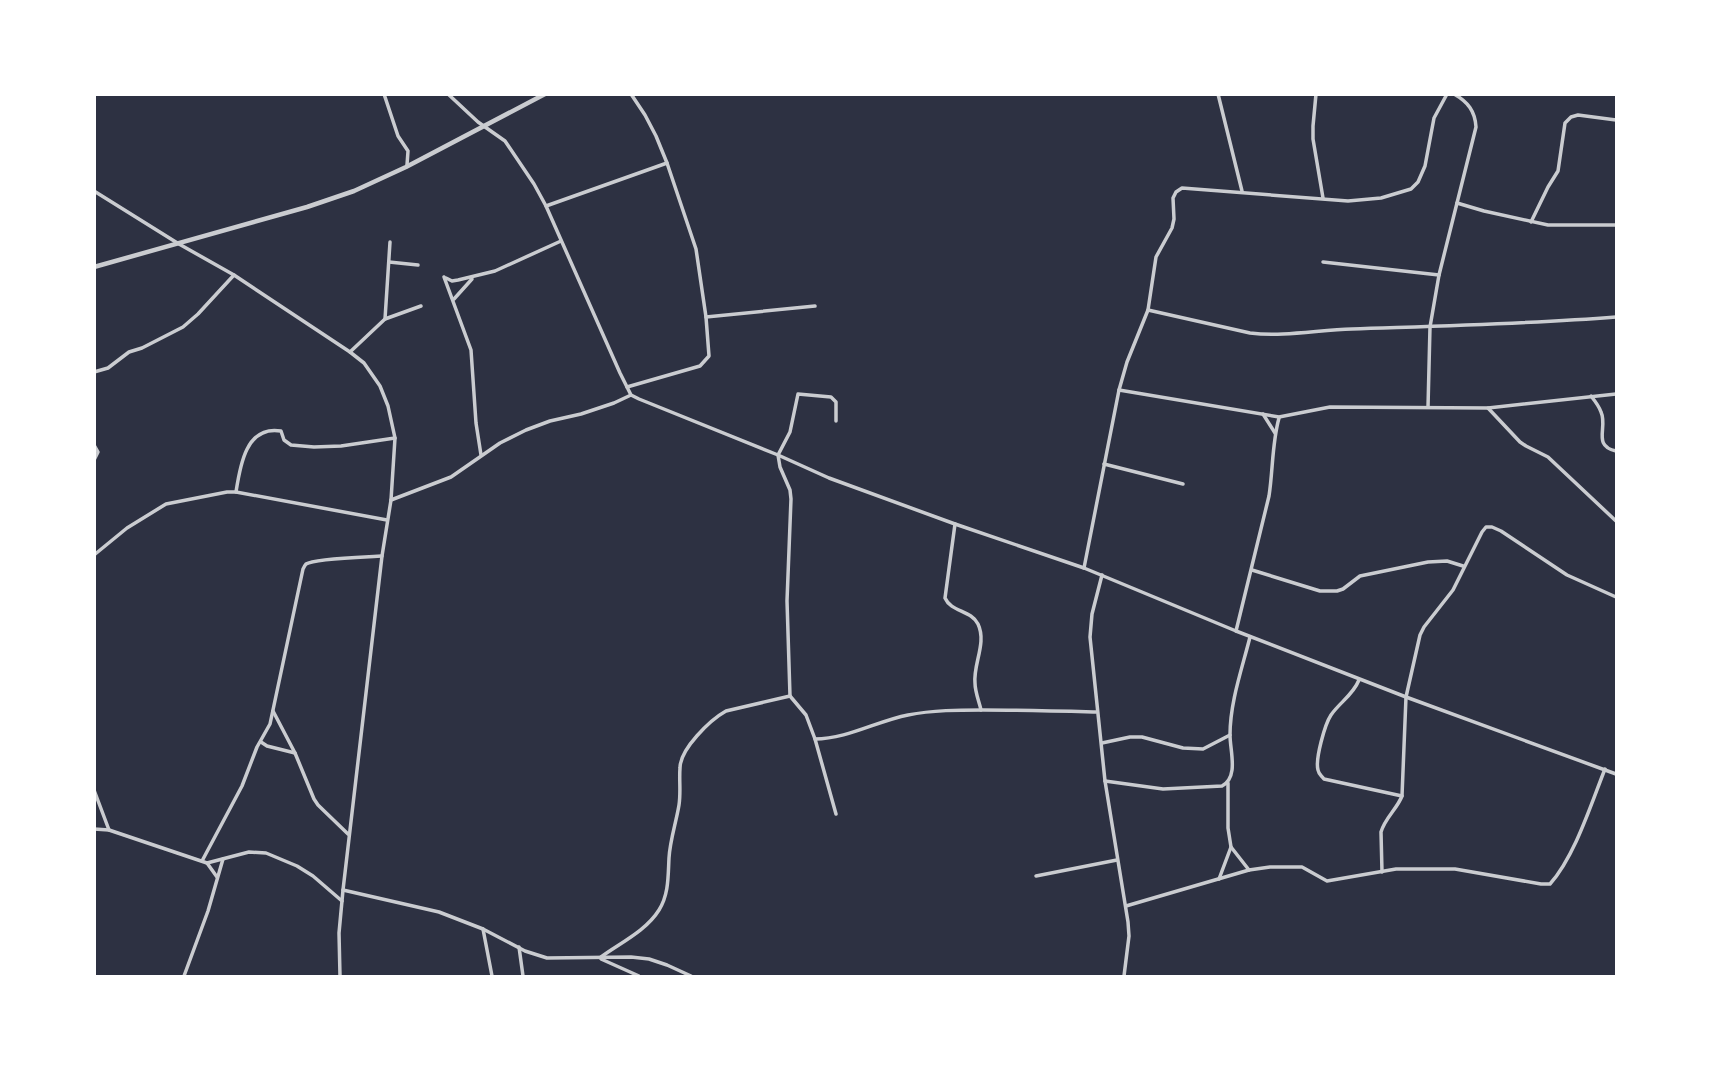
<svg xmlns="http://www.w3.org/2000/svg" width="1711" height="1071" font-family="'DejaVu Sans',sans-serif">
<rect width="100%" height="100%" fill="#2d3142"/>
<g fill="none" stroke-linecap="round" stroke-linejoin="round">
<g stroke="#caccd0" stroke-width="3.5">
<polyline points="384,94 398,136 408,151 407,165"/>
<polyline points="448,94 478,122 505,141 534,184 546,206 620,373 631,395 639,399 778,455 829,478 955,524 1084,568 1236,631 1406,697 1616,774"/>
<polyline points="1218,94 1242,191"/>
<polyline points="1316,94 1313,126 1313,139 1323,198"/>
<polyline points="94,191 179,244 234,275 350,352 364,363 380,386 388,406 395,438 391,500 382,556 343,890 339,933 340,976"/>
<polyline points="1457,203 1484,211 1548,225 1616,225"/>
<polyline points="546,206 667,163"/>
<polyline points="1531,222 1548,187 1558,171 1565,123 1571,117 1578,115 1616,120"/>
<polyline points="389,262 418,265"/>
<polyline points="1323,262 1439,275"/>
<polyline points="444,277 471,350 476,423 481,455"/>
<polyline points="446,278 452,281 458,280 495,271 561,241"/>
<polyline points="454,299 472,279"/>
<path d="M 1148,310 L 1250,333 C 1284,337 1318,330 1352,329 C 1440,326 1529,324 1616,317"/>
<polyline points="706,317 815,306"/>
<polyline points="385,319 390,242"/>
<polyline points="350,352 385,319 421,306"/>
<polyline points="94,372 108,368 129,352 142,348 183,327 198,314 234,275"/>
<polyline points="627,387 700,366 709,356 706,317 696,249 667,163 656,136 645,115 631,94"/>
<polyline points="1119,390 1279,417 1330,407 1488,408 1616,394"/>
<path d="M 1591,396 C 1595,401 1599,406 1601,412 C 1608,427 1592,446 1616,451"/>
<path d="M 1428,407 L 1430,327 L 1439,275 L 1476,127 C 1475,111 1468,102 1454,94"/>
<polyline points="1488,408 1520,442 1526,446 1548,457 1616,521"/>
<polyline points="1263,414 1275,433"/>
<polyline points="836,421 836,402 831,397 798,394 790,432 778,455 780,467 790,490 791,499 787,601 790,696 806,715 815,739 836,814"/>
<polyline points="94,445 98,452 94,460"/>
<polyline points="1104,464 1183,484"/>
<path d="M 236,492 C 240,466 246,425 281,431 L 284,440 L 291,445 L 314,447 L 341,446 L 395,438"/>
<polyline points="391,500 451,477 500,443 526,430 550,421 581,414 614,403 631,395"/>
<path d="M 955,524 L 945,598 C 951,612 971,610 978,624 C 987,643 973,664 975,683 C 975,692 979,701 981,710"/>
<polyline points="94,555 127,528 166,504 227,492 236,492 387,520"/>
<polyline points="1084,568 1119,390 1127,362 1148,310 1156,257 1172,228 1174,219 1173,198 1176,192 1182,188 1348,201 1381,198 1411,189 1418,182 1425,166 1434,118 1447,94"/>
<polyline points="1252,570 1320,591 1337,591 1343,589 1360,576 1428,562 1447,561 1463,566"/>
<polyline points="1102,575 1092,614 1090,637 1105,781 1128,922 1129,936 1124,976"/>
<path d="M 1236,631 L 1269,496 C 1273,470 1272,443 1279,418"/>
<path d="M 1359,680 C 1353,695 1340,702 1331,715 C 1325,724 1315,759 1318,770 C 1319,775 1321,775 1324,779 L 1402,796"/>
<polyline points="273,711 295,753 314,799 318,805 348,834"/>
<path d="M 815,739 C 847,739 877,721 908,715 C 933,710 959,710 983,710 C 1021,710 1058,711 1096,712"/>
<polyline points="261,742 267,746 295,753"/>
<polyline points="1102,743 1130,737 1142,737 1183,748 1203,749 1230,735"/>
<path d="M 1105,781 L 1163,789 L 1222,786 C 1239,777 1230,751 1230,735 C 1230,702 1242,669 1250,637"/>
<polyline points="94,790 109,830"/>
<polyline points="94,829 109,830 207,863 249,852 266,853 297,866 313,876 342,901"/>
<polyline points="1231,847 1249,870"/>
<path d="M 202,861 L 242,786 L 257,747 L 270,724 L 303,569 C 304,567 305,565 306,564 C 315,558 369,557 382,556"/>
<polyline points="207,863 217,877"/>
<path d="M 1382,872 L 1381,832 C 1385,818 1397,809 1402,796 L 1406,697 L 1420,635 L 1424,627 L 1453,590 L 1482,532 L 1486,527 L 1492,527 L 1501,531 L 1567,575 L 1616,597"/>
<polyline points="1036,876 1117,860"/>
<polyline points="1219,879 1231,847 1228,828 1228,783"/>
<polyline points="343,890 439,912 483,929 525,951 547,958 631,957 649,959 667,965 691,976"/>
<path d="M 1126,906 L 1249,870 L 1270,867 L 1302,867 L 1327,881 L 1396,869 L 1455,869 L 1541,884 L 1550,884 C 1575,856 1591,804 1605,769"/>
<polyline points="483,929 492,976"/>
<polyline points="519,947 523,976"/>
<path d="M 601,957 C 620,943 646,931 659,910 C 669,894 668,876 669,858 C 670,840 676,823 679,805 C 681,792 679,780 680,768 C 680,749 710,720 726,711 L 790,696"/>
<polyline points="601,959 639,976"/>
<polyline points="184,976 208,911 223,859"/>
</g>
<polyline stroke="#caccd0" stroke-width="4.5" points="94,267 307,207 354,191 406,167 545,94"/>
</g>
<rect width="1711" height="1071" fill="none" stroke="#ffffff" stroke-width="192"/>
</svg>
